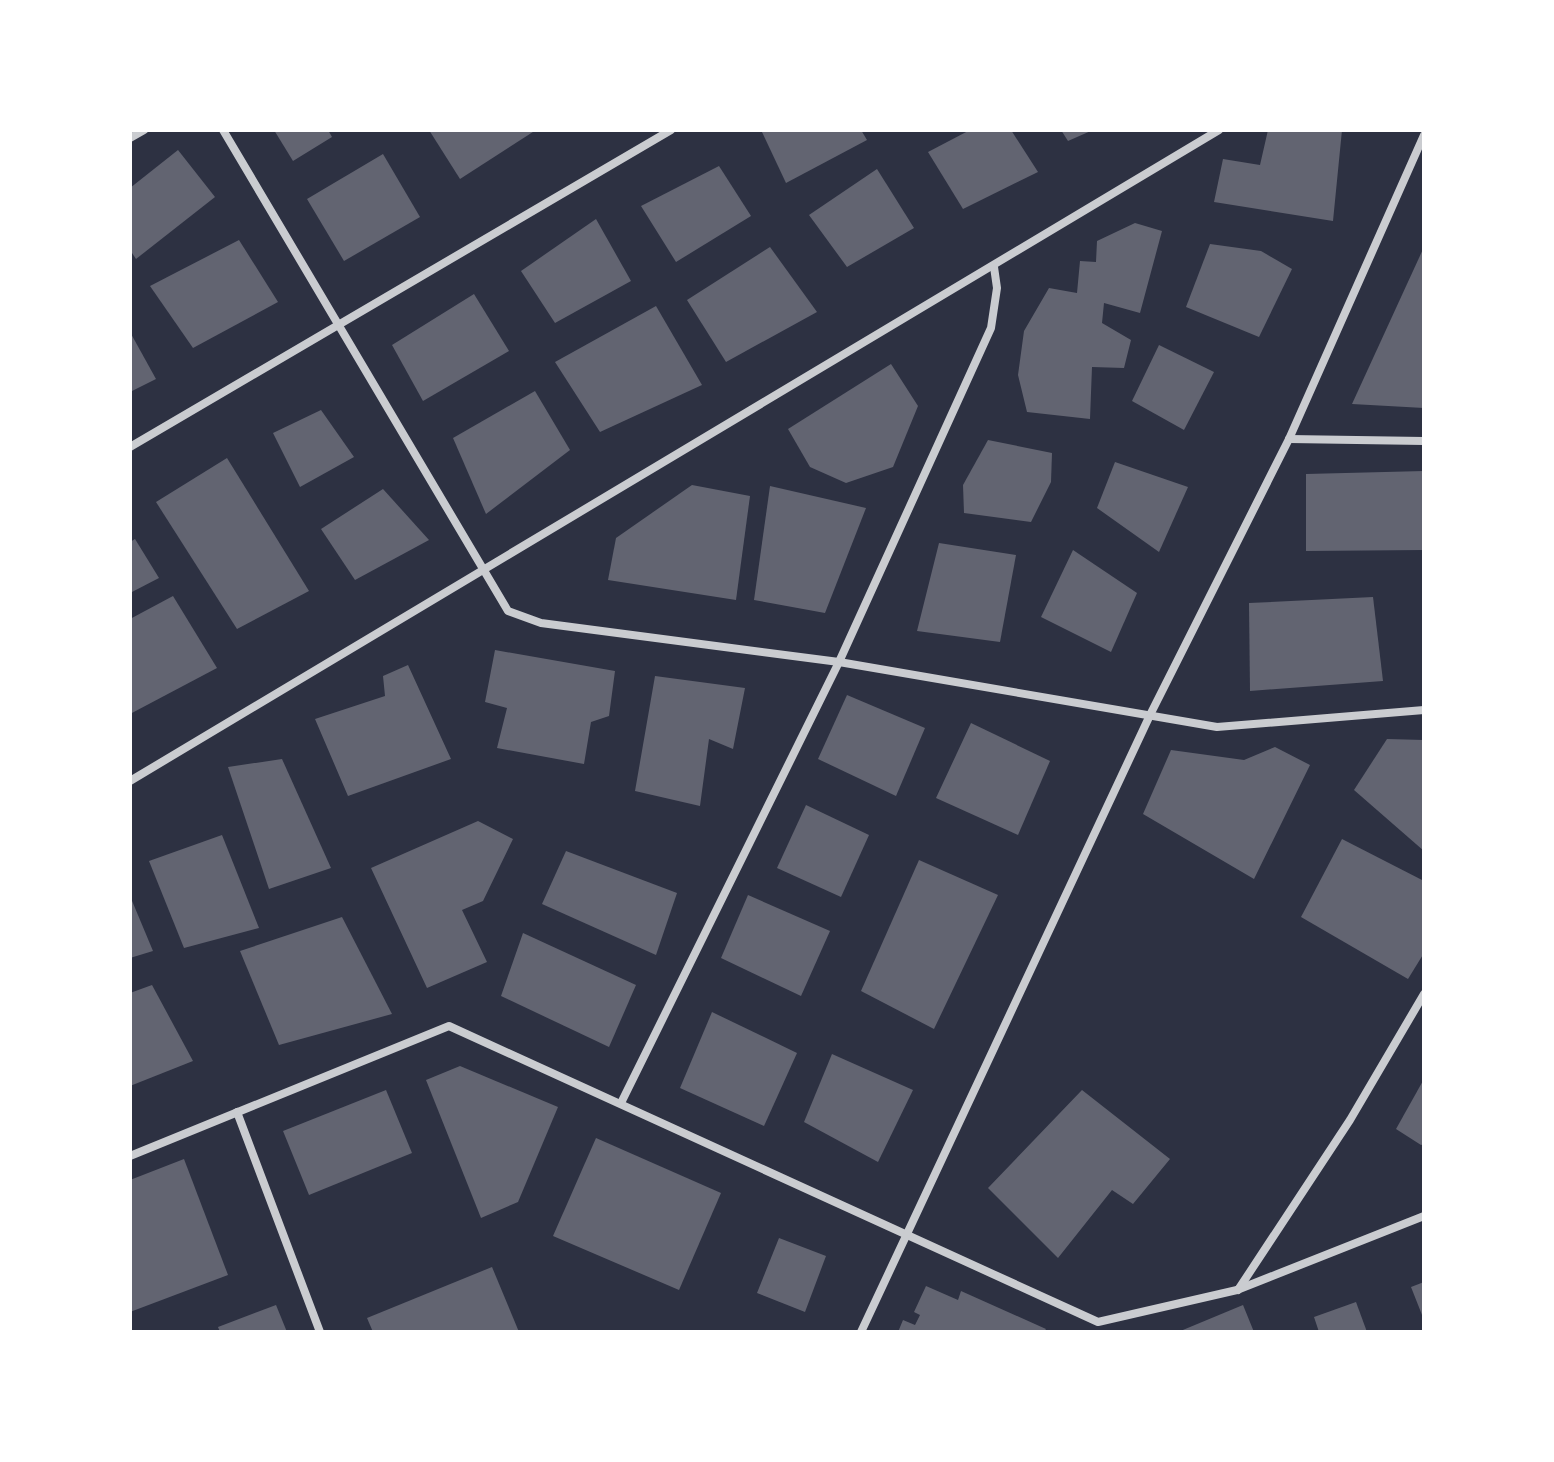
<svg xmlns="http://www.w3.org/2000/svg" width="1554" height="1462" font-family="Georgia,serif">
<rect width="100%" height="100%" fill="#2d3142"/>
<g fill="#626471">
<polygon points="274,130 328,130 332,137 293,161"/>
<polygon points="429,130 536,130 460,179"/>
<polygon points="761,130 861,130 867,140 786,183"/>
<polygon points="970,130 1011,130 1038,172 963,209 928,152"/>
<polygon points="1061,130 1093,130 1068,141"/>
<polygon points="1268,130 1342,130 1333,221 1214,202 1223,159 1260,165"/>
<polygon points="178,150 215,197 136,259 130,250 130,188"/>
<polygon points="383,154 420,217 344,261 307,199"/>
<polygon points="719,166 751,216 676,262 641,206"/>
<polygon points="877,169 914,228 847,267 809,215"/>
<polygon points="596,219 631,281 555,323 521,271"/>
<polygon points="1135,223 1162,231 1140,313 1104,303 1102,323 1131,340 1124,368 1092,367 1090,419 1027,412 1018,375 1024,331 1049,288 1077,293 1080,261 1096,262 1097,241"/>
<polygon points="239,240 278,302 193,348 150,286"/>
<polygon points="1210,244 1261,251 1292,269 1259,337 1186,307"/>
<polygon points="770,247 817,312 726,362 687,300"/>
<polygon points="1424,247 1424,408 1352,404"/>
<polygon points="474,294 509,351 423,401 392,345"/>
<polygon points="656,306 702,385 600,432 555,362"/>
<polygon points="130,332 156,379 130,392"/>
<polygon points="1159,345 1214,372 1184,430 1132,401"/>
<polygon points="891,364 918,406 893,467 846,483 810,467 788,429"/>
<polygon points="535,391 570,450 486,514 453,438"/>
<polygon points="321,410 354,457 300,487 273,433"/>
<polygon points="988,440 1052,453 1051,482 1031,522 964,513 963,485"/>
<polygon points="227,458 309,591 237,629 156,502"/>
<polygon points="1115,462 1188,487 1159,552 1097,508"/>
<polygon points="1424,471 1424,550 1306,551 1306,474"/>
<polygon points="692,485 750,496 736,600 608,580 616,538"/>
<polygon points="770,486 866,508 825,613 754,600"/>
<polygon points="383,489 429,540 355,580 321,529"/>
<polygon points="135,539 159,578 130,593 130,542"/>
<polygon points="939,543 1016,555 1000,642 917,631"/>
<polygon points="1073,550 1137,593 1111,652 1041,617"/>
<polygon points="173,596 217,668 130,714 130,619"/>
<polygon points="1373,597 1383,681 1250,691 1249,603"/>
<polygon points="495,650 615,671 609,716 591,722 584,764 497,748 507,708 485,702"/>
<polygon points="408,665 451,759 348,796 315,719 385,696 383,676"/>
<polygon points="655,676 745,688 733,749 709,739 700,806 635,791"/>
<polygon points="847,695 925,728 896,796 818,759"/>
<polygon points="971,723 1050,761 1018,835 936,798"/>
<polygon points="1387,739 1424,740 1424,851 1354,790"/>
<polygon points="1275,747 1310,765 1254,879 1143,814 1171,750 1244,760"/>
<polygon points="282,759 331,868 269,889 228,767"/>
<polygon points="806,805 869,835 841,897 777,868"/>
<polygon points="478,821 513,839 483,901 462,910 487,962 427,988 371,868"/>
<polygon points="222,835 259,928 184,948 149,861"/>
<polygon points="1342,839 1424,881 1424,953 1408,979 1301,917"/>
<polygon points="566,851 677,893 656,955 542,904"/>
<polygon points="919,860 998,895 934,1029 861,991"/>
<polygon points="748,895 830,931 801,996 721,958"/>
<polygon points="130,896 153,951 130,958"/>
<polygon points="342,917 392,1014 279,1045 240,951"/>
<polygon points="523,933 636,985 609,1047 501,996"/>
<polygon points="152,985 193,1061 130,1086 130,993"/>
<polygon points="712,1012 797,1053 764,1126 680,1088"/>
<polygon points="832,1054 913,1090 878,1162 804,1122"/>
<polygon points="460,1066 558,1107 518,1202 481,1218 426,1080"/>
<polygon points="1424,1079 1424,1144 1421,1145 1396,1129"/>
<polygon points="386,1090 412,1153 309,1195 283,1131"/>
<polygon points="1082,1090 1170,1159 1133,1204 1112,1190 1058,1258 988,1188"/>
<polygon points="596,1138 721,1193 679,1290 553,1236"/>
<polygon points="184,1159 228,1275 130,1312 130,1180"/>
<polygon points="779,1238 826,1256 805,1312 757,1293"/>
<polygon points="492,1267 519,1332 373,1332 367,1318"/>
<polygon points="1424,1282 1424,1320 1411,1287"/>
<polygon points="926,1286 958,1300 961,1291 1046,1329 1044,1332 898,1332 903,1320 915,1325 920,1315 914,1312"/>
<polygon points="1356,1302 1367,1332 1319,1332 1314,1317"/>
<polygon points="276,1305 287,1332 220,1332 218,1327"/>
<polygon points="1243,1305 1254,1332 1178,1332"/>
</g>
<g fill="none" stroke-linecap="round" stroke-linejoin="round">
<g stroke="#caccd0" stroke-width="8">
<polyline points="223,130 508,611 541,623 839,662 1217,727 1424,710"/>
<polyline points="130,138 144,130"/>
<polyline points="1289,439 1424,441"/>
<polyline points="130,447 671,130"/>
<polyline points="130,781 1219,130"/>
<polyline points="622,1101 839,662 991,328 997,288 994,267"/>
<polyline points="237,1112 320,1332"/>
<polyline points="130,1156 449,1026 1098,1322 1237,1290 1424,1216"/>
<polyline points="1238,1290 1350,1120 1424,994"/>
<polyline points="861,1332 1151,713 1289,439 1424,135"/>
</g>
</g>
<rect width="1554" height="1462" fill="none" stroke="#ffffff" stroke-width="264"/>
</svg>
